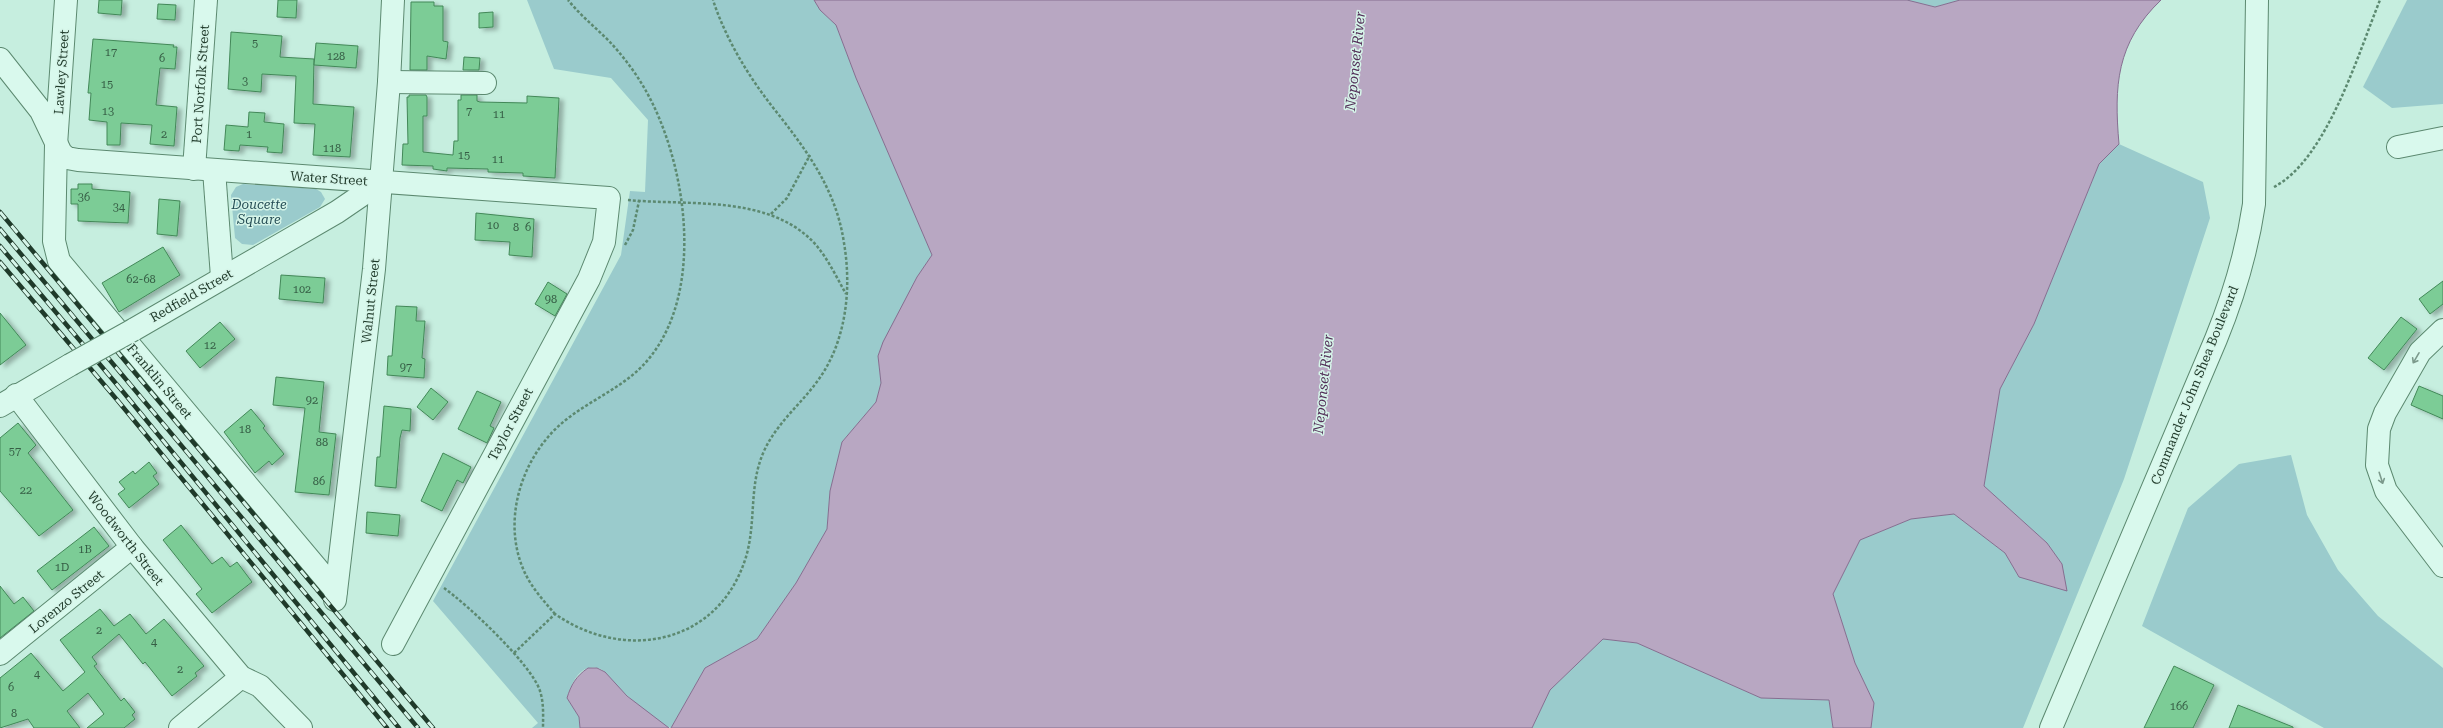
<svg xmlns="http://www.w3.org/2000/svg" width="2443" height="728" font-family="'Roboto Serif',serif">
<defs>
<filter id="shadow"><feDropShadow dx="4.5" dy="2.5" stdDeviation="2" flood-color="#0004"/></filter>
</defs>
<rect width="100%" height="100%" fill="#c6eedf"/>
<g fill="#9acbcc">
<path d="M 527,0 L 814,0 L 820,10 L 836,25 L 856,78 L 932,255 L 917,277 L 878,356 L 881,383 L 876,402 L 842,442 L 830,491 L 827,529 L 796,583 L 757,639 L 705,668 L 671,728 C 660,726 626,695 617,686 C 611,680 606,669 597,668 C 579,664 571,685 567,698 L 579,717 L 580,728 L 532,728 L 538,723 L 433,601 L 621,255 L 630,191 L 645,192 L 648,120 L 611,78 L 554,69 Z"/>
<polygon points="1907,0 1960,0 1935,7"/>
<polygon points="2407,0 2443,0 2443,104 2392,108 2363,87"/>
<polygon points="2119,144 2203,182 2210,218 2124,479 2023,728 1871,728 1874,703 1855,663 1833,594 1860,540 1911,519 1954,514 2005,553 2019,577 2062,564 2047,543 1984,486 2000,389 2034,324 2099,164"/>
<polygon points="243,184 316,189 321,192 325,199 320,207 253,245 242,244 235,238 231,195 236,187"/>
<polygon points="2291,455 2307,515 2338,570 2378,616 2443,668 2443,728 2324,728 2142,626 2188,508 2239,464"/>
<polygon points="1603,639 1637,643 1761,698 1829,700 1833,728 1532,728 1550,690"/>
</g>
<g fill="#b8a7c2" stroke="#856e90">
<path d="M 814,0 L 1907,0 L 1935,7 L 1960,0 L 2161,0 C 2116,43 2114,86 2119,144 L 2099,164 L 2034,324 L 2000,389 L 1984,486 L 2047,543 L 2062,564 L 2067,591 L 2019,577 L 2005,553 L 1954,514 L 1911,519 L 1860,540 L 1833,594 L 1855,663 L 1874,703 L 1871,728 L 1833,728 L 1829,700 L 1761,698 L 1637,643 L 1603,639 L 1550,690 L 1532,728 L 671,728 L 705,668 L 757,639 L 796,583 L 827,529 L 830,491 L 842,442 L 876,402 L 881,383 L 878,356 L 883,342 L 917,277 L 932,255 L 856,78 L 836,25 L 820,10 Z"/>
<path d="M 588,668 L 597,668 L 605,672 L 627,696 L 669,728 L 580,728 L 579,717 L 567,698 C 571,685 576,676 588,668 Z"/>
</g>
<g fill="#7ccc96" stroke="#428858" filter="url(#shadow)">
<polygon points="99,0 122,0 121,15 98,13"/>
<polygon points="278,0 297,0 296,18 277,17"/>
<polygon points="411,2 434,2 434,6 443,6 443,41 448,42 446,59 427,56 427,70 410,70"/>
<polygon points="158,4 176,5 175,20 157,19"/>
<polygon points="493,12 493,27 479,28 479,13"/>
<polygon points="231,32 282,36 280,57 314,59 313,104 354,107 350,157 313,155 315,124 294,123 296,76 262,74 261,92 228,89"/>
<polygon points="93,39 174,45 173,47 177,47 175,69 160,68 156,105 177,107 174,146 150,144 152,125 121,123 120,145 107,145 107,122 89,120 91,93 88,93"/>
<polygon points="316,43 358,46 356,68 314,65"/>
<polygon points="464,57 480,58 479,70 463,70"/>
<polygon points="409,95 426,95 427,97 427,116 423,116 423,152 453,155 454,141 458,141 458,100 461,100 461,95 477,95 477,101 480,102 527,103 527,96 559,98 555,178 523,176 523,173 488,172 488,169 447,168 447,171 433,169 433,166 402,165 403,144 408,144 407,97 409,97"/>
<polygon points="249,112 265,113 264,122 284,124 282,153 267,152 268,147 240,145 239,151 224,150 226,125 248,127"/>
<polygon points="78,184 92,184 92,189 130,192 128,223 78,221 78,204 71,204 71,189 78,189"/>
<polygon points="159,199 180,201 177,236 157,234"/>
<polygon points="476,213 534,219 532,257 509,255 510,242 475,240"/>
<polygon points="163,247 180,275 119,312 102,283"/>
<polygon points="281,275 325,278 323,303 279,299"/>
<polygon points="2443,281 2443,304 2430,314 2419,299"/>
<polygon points="548,282 567,294 555,316 535,304"/>
<polygon points="396,306 417,307 416,321 425,321 422,358 425,359 424,378 387,375 388,356 392,356"/>
<polygon points="0,313 26,345 0,365"/>
<polygon points="2401,317 2417,329 2384,370 2368,358"/>
<polygon points="220,322 235,339 200,368 186,351"/>
<polygon points="276,377 324,382 319,432 336,434 329,495 295,492 305,408 273,405"/>
<polygon points="2419,386 2443,396 2443,419 2411,405"/>
<polygon points="431,388 448,402 433,420 417,407"/>
<polygon points="477,391 501,402 490,426 494,428 487,443 458,429"/>
<polygon points="384,406 411,409 410,431 402,430 400,438 396,488 375,486 377,457 380,457"/>
<polygon points="251,409 265,426 263,428 284,454 272,465 269,461 255,473 224,432"/>
<polygon points="18,423 36,445 28,453 73,510 39,536 0,491 0,438"/>
<polygon points="443,453 471,467 463,483 457,480 442,511 421,501"/>
<polygon points="149,462 157,473 153,476 159,484 129,508 118,494 125,489 119,482 133,471 135,474"/>
<polygon points="367,512 400,515 398,536 366,533"/>
<polygon points="181,525 212,564 222,557 230,567 237,562 252,582 212,613 196,594 202,589 163,540"/>
<polygon points="94,527 109,546 52,590 37,571"/>
<polygon points="0,586 14,604 23,597 34,611 0,638"/>
<polygon points="100,609 114,626 130,614 146,634 164,619 204,666 195,673 197,676 172,696 145,662 143,664 119,634 92,657 97,664 94,666 121,701 124,698 135,712 132,715 135,719 124,728 87,728 104,714 88,693 67,711 80,728 34,728 28,719 0,728 0,678 31,653 63,691 85,672 60,640"/>
<polygon points="2174,666 2214,685 2193,728 2144,728"/>
<polygon points="2238,705 2293,727 2293,728 2229,728"/>
</g>
<g fill="none" stroke-linecap="round" stroke-linejoin="round">
<g stroke="#5c8970" stroke-width="24">
<g id="minor">
<polyline points="66,0 56,145 54,241 59,261 336,591"/>
<polyline points="0,59 41,111 61,153 67,158 78,160 609,198 604,242 589,279 393,644"/>
<polyline points="389,82 485,83"/>
<polyline points="2398,147 2443,138"/>
<polyline points="194,169 206,0"/>
<polyline points="214,170 222,277"/>
<polyline points="133,330 337,212 381,182"/>
<polyline points="2443,330 2420,352 2385,413 2379,429 2377,465 2386,491 2443,566"/>
<polyline points="16,395 132,547 241,677 260,686 301,728"/>
<polyline points="0,406 70,365"/>
<polyline points="335,600 374,269 389,82 393,0"/>
<polyline points="0,654 132,547"/>
<polyline points="180,728 241,677"/>
<path d="M 2051,728 L 2216,339 C 2234,295 2247,251 2254,204 L 2257,0"/>
</g>
</g>
<g stroke="#5c8970" stroke-width="2.5" stroke-dasharray="3 2" stroke-linecap="butt">
<path d="M 2274,187 C 2327,159 2358,54 2380,0"/>
<path d="M 628,200 C 689,206 771,194 816,245 C 828,259 837,278 846,294"/>
<polyline points="771,214 787,198 810,155"/>
<polyline points="625,245 633,230 639,201"/>
<path d="M 444,588 C 468,605 532,665 540,691 C 544,703 543,716 543,728"/>
<path d="M 555,614 C 543,600 529,585 522,566 C 502,515 524,452 567,419 C 595,397 629,385 651,356 C 705,287 686,162 646,91 C 636,73 623,56 609,41 C 595,27 580,15 568,0"/>
<path d="M 514,653 L 555,614 C 624,662 717,645 745,560 C 757,524 748,486 764,451 C 777,423 799,406 816,383 C 846,344 852,290 844,243 C 836,188 805,148 771,105 C 747,74 725,37 713,0"/>
</g>
<use href="#minor" stroke="#d9f9ed" stroke-width="22"/>
<g stroke="#1f3a2a" stroke-width="4.5">
<g id="rail">
<polyline points="0,212 433,728"/>
<polyline points="0,229 418,728"/>
<polyline points="0,246 124,393 399,728"/>
<polyline points="0,262 118,401 387,728"/>
</g>
</g>
<use href="#rail" stroke="#d6f5e9" stroke-width="3" stroke-dasharray="9" stroke-linecap="butt"/>
<g stroke="#5c8970" stroke-width="24" stroke-linecap="butt">
<polyline id="minor-bridge" points="70,365 133,330"/>
</g>
<use href="#minor-bridge" stroke="#d9f9ed" stroke-width="22"/>
</g>
<defs><path id="oneway-shaft" d="M-6 0H5M1.5-3L5.5 0L1.5 3" fill="none" stroke-width="1.6" stroke-linecap="round" stroke-linejoin="round"/></defs>
<g stroke="#7c9a8c">
<use href="#oneway-shaft" transform="translate(2416 358) rotate(120)"/>
<use href="#oneway-shaft" transform="translate(2381 478) rotate(72)"/>
</g>
<g text-anchor="middle" stroke-width="3" stroke-linejoin="round" paint-order="stroke">
<g font-size="11" fill="#365e45">
<text x="255" y="47">5</text>
<text x="111" y="56">17</text>
<text x="336" y="60">128</text>
<text x="162" y="62">6</text>
<text x="245" y="85">3</text>
<text x="107" y="88">15</text>
<text x="108" y="115">13</text>
<text x="469" y="115">7</text>
<text x="499" y="118">11</text>
<text x="164" y="138">2</text>
<text x="249" y="138">1</text>
<text x="332" y="152">118</text>
<text x="464" y="159">15</text>
<text x="498" y="163">11</text>
<text x="84" y="201">36</text>
<text x="119" y="211">34</text>
<text x="493" y="229">10</text>
<text x="516" y="231">8</text>
<text x="528" y="231">6</text>
<text x="141" y="283">62-68</text>
<text x="302" y="293">102</text>
<text x="551" y="303">98</text>
<text x="210" y="349">12</text>
<text x="406" y="371">97</text>
<text x="312" y="404">92</text>
<text x="245" y="433">18</text>
<text x="322" y="446">88</text>
<text x="15" y="455">57</text>
<text x="319" y="485">86</text>
<text x="26" y="494">22</text>
<text x="85" y="553">1B</text>
<text x="62" y="571">1D</text>
<text x="99" y="634">2</text>
<text x="154" y="646">4</text>
<text x="180" y="673">2</text>
<text x="37" y="678">4</text>
<text x="11" y="691">6</text>
<text x="2179" y="710">166</text>
<text x="14" y="717">8</text>
</g>
<g font-size="13" fill="#1f3a2a" stroke="#d6f5e9">
<text transform="translate(61 72) rotate(-86)" y="5">Lawley Street</text>
<text transform="translate(200 84) rotate(-86)" y="5">Port Norfolk Street</text>
<text transform="translate(329 178) rotate(4)" y="5">Water Street</text>
<text transform="translate(191 295) rotate(-30)" y="5">Redfield Street</text>
<text transform="translate(370 301) rotate(-84)" y="5">Walnut Street</text>
<text transform="translate(160 381) rotate(50)" y="5">Franklin Street</text>
<text transform="translate(2194 385) rotate(-68)" y="5">Commander John Shea Boulevard</text>
<text transform="translate(510 424) rotate(-62)" y="5">Taylor Street</text>
<text transform="translate(126 538) rotate(52)" y="5">Woodworth Street</text>
<text transform="translate(66 601) rotate(-39)" y="5">Lorenzo Street</text>
</g>
<g font-size="13" font-style="italic" fill="#264e56" stroke="#d6f5e9">
<text x="259" y="209">Doucette<tspan x="259" dy="15">Square</tspan></text>
</g>
<g font-size="14" font-style="italic" fill="#532f59" stroke="#d6f5e9">
<text transform="translate(1355 61) rotate(-84)" y="5">Neponset River</text>
<text transform="translate(1323 384) rotate(-84)" y="5">Neponset River</text>
</g>
</g>
</svg>
